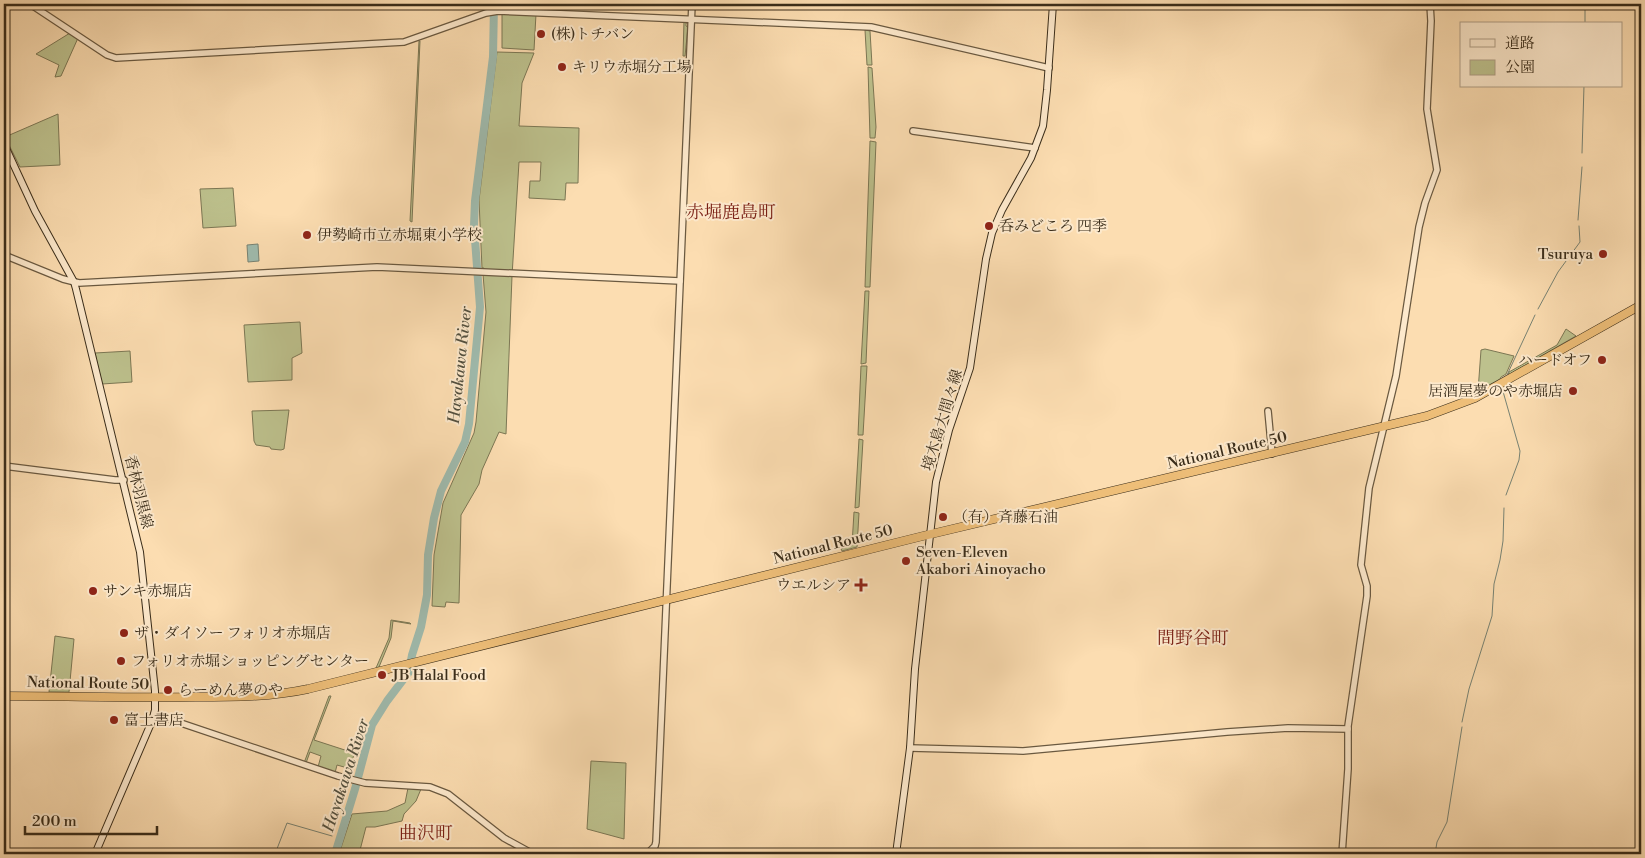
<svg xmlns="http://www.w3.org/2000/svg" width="1645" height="858" font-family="'Libre Bodoni','Noto Serif JP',serif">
<rect width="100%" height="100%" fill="#fcddb1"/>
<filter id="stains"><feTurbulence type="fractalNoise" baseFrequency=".004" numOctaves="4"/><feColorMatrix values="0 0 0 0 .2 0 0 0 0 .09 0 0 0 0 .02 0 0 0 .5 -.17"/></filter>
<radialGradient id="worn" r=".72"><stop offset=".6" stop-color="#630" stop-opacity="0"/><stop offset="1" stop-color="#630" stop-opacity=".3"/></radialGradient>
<g fill="#bdc18d" stroke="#7c7754">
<polygon points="502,13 536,14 534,50 502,48"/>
<polygon points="684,21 688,23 686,23 686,26 688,27 685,56 683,56"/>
<polygon points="865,30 870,31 872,65 867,65"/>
<polygon points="70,33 78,38 61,76 55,77 59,65 36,54"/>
<polygon points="419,41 420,41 412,222 410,221"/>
<polygon points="497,52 534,53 522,83 519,126 579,128 578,183 566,183 565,200 529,198 530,181 540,181 541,162 519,162 512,276 506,434 499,432 482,470 479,484 461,515 459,603 446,602 445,607 432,606 434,555 443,503 474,433 476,422 486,312 483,274 484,268 482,268 479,200"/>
<polygon points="868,67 872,68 876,127 875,138 870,138"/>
<polygon points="58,114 60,165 20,167 5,137"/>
<polygon points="870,141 876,142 870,287 865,287"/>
<polygon points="233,188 236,226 203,228 200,189"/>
<polygon points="865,291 869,291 866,363 861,364"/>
<polygon points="300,322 302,353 292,358 292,380 248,382 244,325"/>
<polygon points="1566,329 1576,336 1508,375 1509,372 1557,345"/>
<polygon points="1485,349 1514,356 1506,374 1501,377 1500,379 1478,391 1481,350"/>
<polygon points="130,351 132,382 102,384 95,353"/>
<polygon points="861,366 867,366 863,435 858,435"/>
<polygon points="289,410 284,449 281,450 271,449 270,447 256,445 254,441 252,411"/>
<polygon points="859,439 863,440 859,507 855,508"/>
<polygon points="854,512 859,513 857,547 842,551 841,549 852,545"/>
<polygon points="391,620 410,623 411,624 393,621 391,638 379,667 376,668 389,638"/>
<polygon points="55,636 74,639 69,692 49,692"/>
<polygon points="329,696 331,696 314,740 354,753 351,769 337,765 335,773 318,767 321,756 310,752 306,763 304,763"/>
<polygon points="591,761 626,763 624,839 587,829"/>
<polygon points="408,788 421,789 416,801 404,814 402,821 375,827 366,827 359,854 339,854 352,814 387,811 405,803"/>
</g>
<polygon fill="#9fbbae" stroke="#778273" points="258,244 259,261 248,262 247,245"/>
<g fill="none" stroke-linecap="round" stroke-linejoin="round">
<g stroke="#778273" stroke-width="1">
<polyline points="1585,24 1585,4"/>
<polyline points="1582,153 1584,86"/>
<polyline points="1578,220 1582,167"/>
<polyline points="1538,309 1558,272 1580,242 1579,226"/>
<polyline points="1502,378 1507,375 1535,315"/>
<polyline points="1502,388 1520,451 1519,460 1506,495"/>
<polyline points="1462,722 1469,689 1492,616 1494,584 1500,560 1503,541 1504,508"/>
<polyline points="341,829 343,829"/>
<polyline points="275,854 287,823 332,836"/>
<polyline points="1435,854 1437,842 1447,822 1462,727"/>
</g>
<polyline stroke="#9fbbae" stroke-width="8" points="335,854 355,789 372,725 387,701 409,672 412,655 421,627 427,595 428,555 434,518 441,491 465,442 469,424 480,307 474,226 475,201 493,57 494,4"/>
<g stroke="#6a5940" stroke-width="8">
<g id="tertiary">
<polyline points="30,4 107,55 116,58 404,42 486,13 498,11 871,27 1049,68"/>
<polyline points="913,131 1035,148"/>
<polyline points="4,255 63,279 79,283 377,267 680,281"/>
<polyline points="1268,411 1272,454"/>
<polyline points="4,466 115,480 124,480"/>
<polyline points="154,714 338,776 365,783 430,787 448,794 504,838 533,854"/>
<polyline points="910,748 1023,751 1227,732 1288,728 1348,729"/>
<polyline points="647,854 655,846 656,842 692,4"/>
<polyline points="1342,854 1348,769 1348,726 1367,596 1367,586 1361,565 1369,488 1396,376 1419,227 1425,203 1437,170 1427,109 1431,21 1430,4"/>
</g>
</g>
<g stroke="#3a2d1a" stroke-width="8">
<g id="secondary">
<polyline points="4,144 35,211 74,282 76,289 140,552 155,691 155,710 152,721 95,854"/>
<polyline points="896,854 910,748 915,669 936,482 949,430 970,368 986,259 992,233 1002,210 1031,158 1043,126 1047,90 1053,4"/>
</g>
</g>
<g stroke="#3a2d1a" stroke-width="9">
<path id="trunk" d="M 4,696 C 67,696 131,698 195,697 C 233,697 271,697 308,689 L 923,536 L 1427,416 L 1475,398 L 1641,305"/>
</g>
<use href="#tertiary" stroke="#fde9cc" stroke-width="5.5"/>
<use href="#secondary" stroke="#fde9cc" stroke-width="6"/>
<use href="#trunk" stroke="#eebe78" stroke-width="8"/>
<g stroke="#3a2d1a" stroke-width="3">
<polyline id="rail" points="1635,854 1641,850"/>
</g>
<use href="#rail" stroke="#fde9cc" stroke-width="1" stroke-dasharray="4" stroke-linecap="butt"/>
</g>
<g fill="#8f2418" stroke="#fde9cc" stroke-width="2">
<circle cx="541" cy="34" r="5"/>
<circle cx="562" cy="67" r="5"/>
<circle cx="989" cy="226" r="5"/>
<circle cx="307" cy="235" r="5"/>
<circle cx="1603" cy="254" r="5"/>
<circle cx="1602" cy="360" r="5"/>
<circle cx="1573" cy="391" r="5"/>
<circle cx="943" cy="517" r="5"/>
<circle cx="906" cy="561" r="5"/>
<path d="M858.5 577.5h5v5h5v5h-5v5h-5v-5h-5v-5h5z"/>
<circle cx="93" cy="591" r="5"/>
<circle cx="124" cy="633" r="5"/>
<circle cx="121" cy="661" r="5"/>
<circle cx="382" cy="675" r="5"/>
<circle cx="168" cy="690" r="5"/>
<circle cx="114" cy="720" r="5"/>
</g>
<g text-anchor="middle" stroke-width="4" stroke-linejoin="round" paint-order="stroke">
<g font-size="15" fill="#3a2d1a" stroke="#fde9cc" text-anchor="start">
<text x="551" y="39">(株)トチバン</text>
<text x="572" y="72">キリウ赤堀分工場</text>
<text x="999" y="231">呑みどころ 四季</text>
<text x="317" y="240">伊勢崎市立赤堀東小学校</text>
<text x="1593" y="259" text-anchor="end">Tsuruya</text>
<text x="1592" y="365" text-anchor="end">ハードオフ</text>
<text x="1563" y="396" text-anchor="end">居酒屋夢のや赤堀店</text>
<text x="953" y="522">（有）斉藤石油</text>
<text x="916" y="557">Seven-Eleven<tspan x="916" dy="17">Akabori Ainoyacho</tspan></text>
<text x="851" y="590" text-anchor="end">ウエルシア</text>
<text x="103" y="596">サンキ赤堀店</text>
<text x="134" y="638">ザ・ダイソー フォリオ赤堀店</text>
<text x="131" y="666">フォリオ赤堀ショッピングセンター</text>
<text x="392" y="680">JB Halal Food</text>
<text x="178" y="695">らーめん夢のや</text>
<text x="124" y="725">富士書店</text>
</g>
<g font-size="15" fill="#3a2d1a" stroke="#fde9cc">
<text transform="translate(942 420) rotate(-73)" y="5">境木島大間々線</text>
<text transform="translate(1227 450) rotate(-13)" y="5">National Route 50</text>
<text transform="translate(139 492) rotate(76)" y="5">香林羽黒線</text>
<text transform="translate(833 544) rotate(-14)" y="5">National Route 50</text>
<text transform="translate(88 683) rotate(1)" y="5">National Route 50</text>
</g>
<g font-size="16" font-style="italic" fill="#53503f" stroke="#fde9cc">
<text transform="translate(459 365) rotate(-84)" y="6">Hayakawa River</text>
<text transform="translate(345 775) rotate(-72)" y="6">Hayakawa River</text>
</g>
<g font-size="18" fill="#7a1f14" stroke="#fde9cc">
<text x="731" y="218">赤堀鹿島町</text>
<text x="1193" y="644">間野谷町</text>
<text x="426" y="839">曲沢町</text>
</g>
</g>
<rect width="1645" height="858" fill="none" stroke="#fcddb1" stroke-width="20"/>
<rect x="5" y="5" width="1635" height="848" fill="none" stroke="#3a2d1a" stroke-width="2.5"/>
<rect x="10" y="10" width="1625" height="838" fill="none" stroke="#3a2d1a"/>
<rect x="1460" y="22" width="162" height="65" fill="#fde9cc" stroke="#af9e85"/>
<rect x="1470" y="39" width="25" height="8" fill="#fde9cc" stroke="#af9e85"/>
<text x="1505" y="48" font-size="15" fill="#3a2d1a">道路</text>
<rect x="1470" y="60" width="25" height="15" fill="#bdc18d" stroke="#af9e85"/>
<text x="1505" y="72" font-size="15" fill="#3a2d1a">公園</text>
<path d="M25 826v8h132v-8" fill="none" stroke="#3a2d1a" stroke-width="2.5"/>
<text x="32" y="826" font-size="15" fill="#3a2d1a" stroke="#fde9cc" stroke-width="4" paint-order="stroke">200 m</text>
<rect width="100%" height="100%" filter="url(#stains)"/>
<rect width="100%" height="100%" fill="url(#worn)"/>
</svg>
